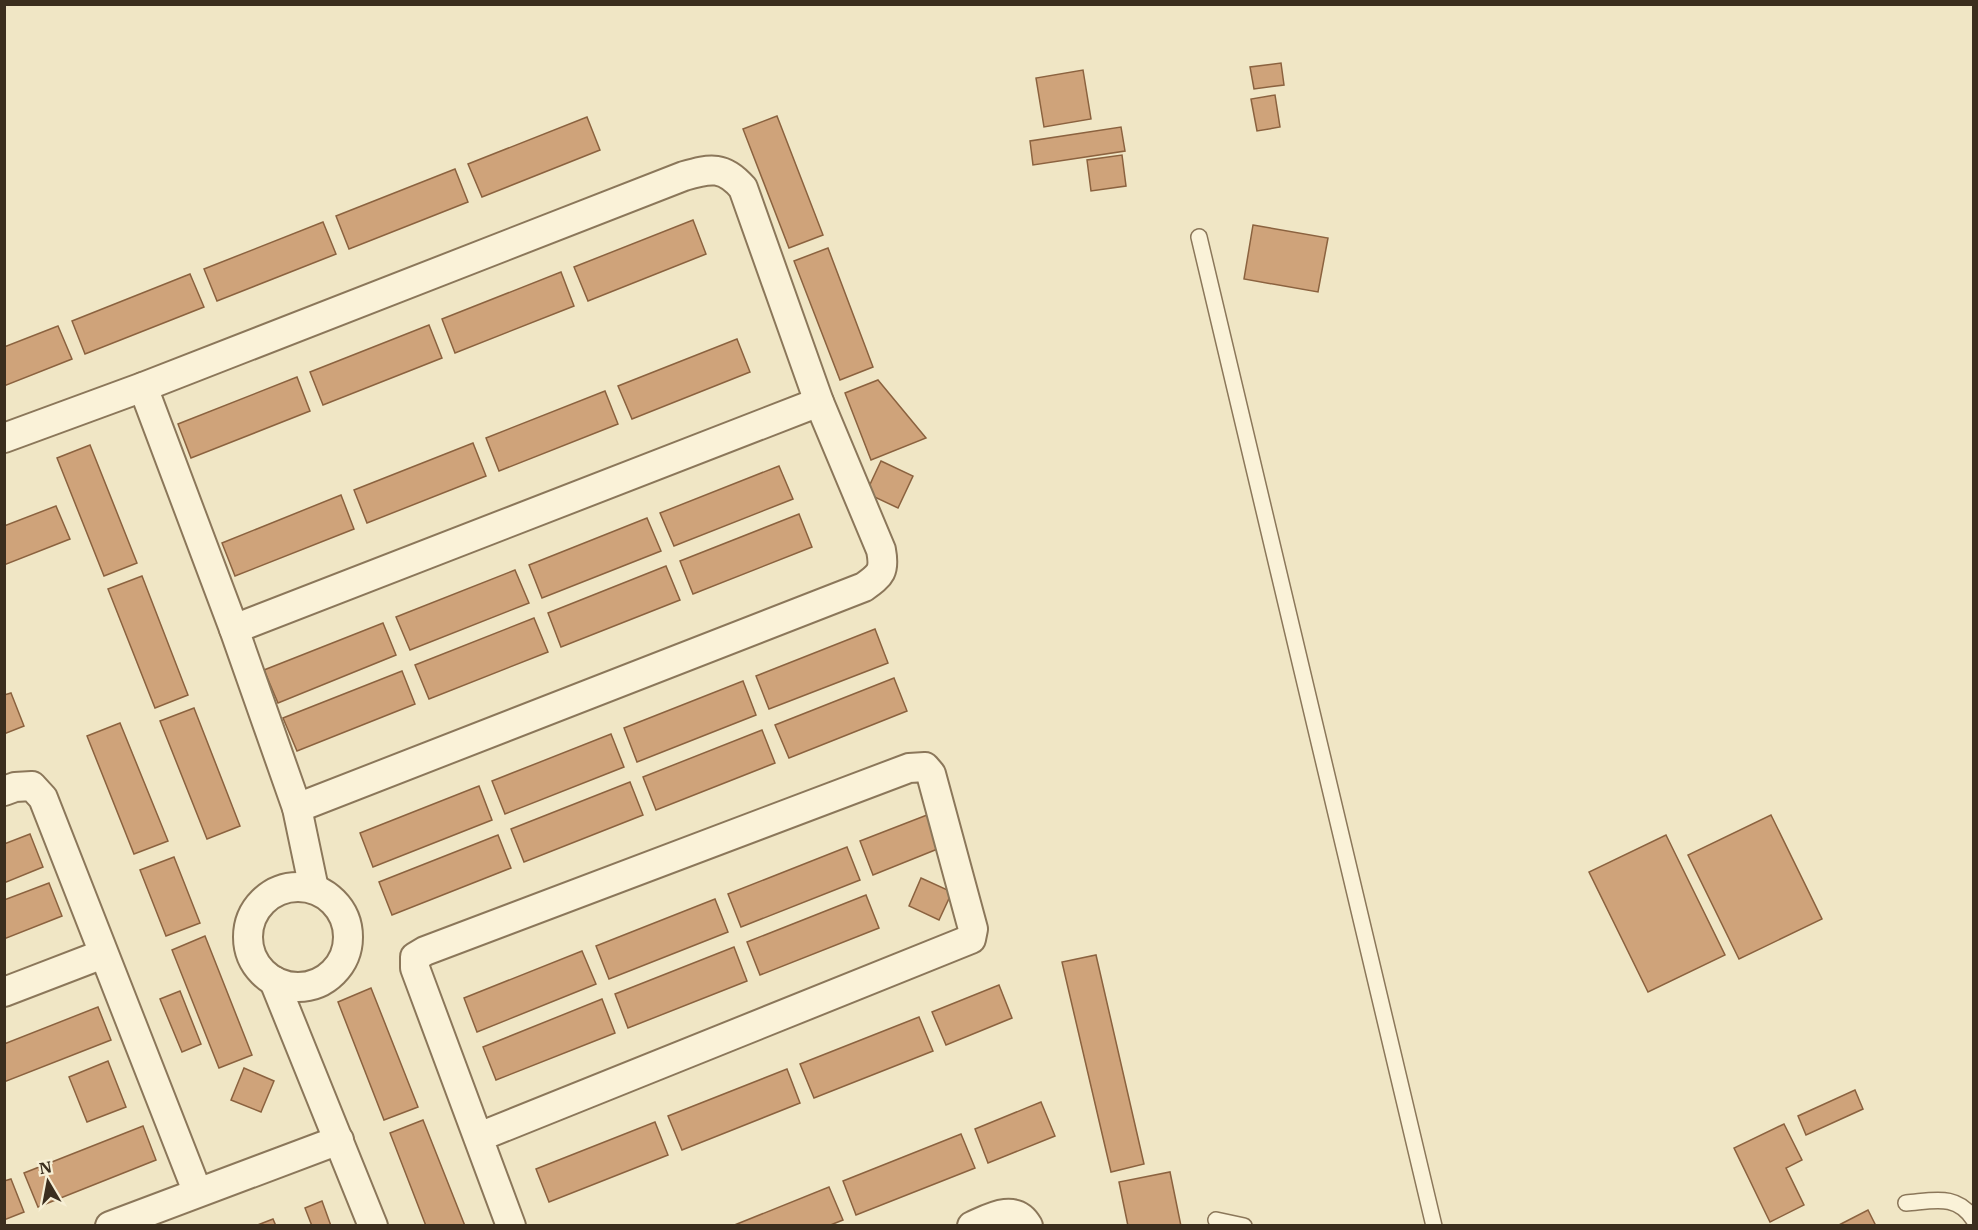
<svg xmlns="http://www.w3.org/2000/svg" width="1978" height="1230" font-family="'IBM Plex Serif',serif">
<rect width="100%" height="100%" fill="#f0e6c5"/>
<g fill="#cfa37a" stroke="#8b623f" stroke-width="1.5">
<polygon points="1281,63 1284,85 1254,89 1250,67"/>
<polygon points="1083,70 1091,119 1044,127 1036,78"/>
<polygon points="1275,95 1280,127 1257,131 1251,99"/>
<polygon points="777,116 823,235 789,248 743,129"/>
<polygon points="587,117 600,150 482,197 468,164"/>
<polygon points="1121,127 1125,151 1033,165 1030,141"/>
<polygon points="1122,155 1126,186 1091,191 1087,160"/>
<polygon points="455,169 468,202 349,249 336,216"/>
<polygon points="693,220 706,254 588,301 574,267"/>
<polygon points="323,222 336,254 217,301 204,269"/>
<polygon points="1253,225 1328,238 1318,292 1244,279"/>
<polygon points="828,248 873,367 840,380 794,261"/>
<polygon points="561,272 574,306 455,353 442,319"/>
<polygon points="190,274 204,307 85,354 72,321"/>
<polygon points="429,325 442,358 323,405 310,372"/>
<polygon points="58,326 72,359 4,386 4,347"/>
<polygon points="737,339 750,372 632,419 618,386"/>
<polygon points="297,377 310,411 191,458 178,424"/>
<polygon points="878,380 926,438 871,460 845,393"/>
<polygon points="605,391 618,424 499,471 486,438"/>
<polygon points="473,443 486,476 367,523 354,490"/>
<polygon points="90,445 137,563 104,576 57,458"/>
<polygon points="881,461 913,476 898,508 866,493"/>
<polygon points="779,466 793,499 674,546 660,513"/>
<polygon points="341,495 354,529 235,576 222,543"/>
<polygon points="56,506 70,539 4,565 4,526"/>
<polygon points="799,514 812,547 693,594 680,561"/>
<polygon points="647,518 661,551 542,598 529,565"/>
<polygon points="666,566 680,600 561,647 548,613"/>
<polygon points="515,570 529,603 410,650 396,617"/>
<polygon points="142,576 188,695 155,708 108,589"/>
<polygon points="534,618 548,652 429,699 415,665"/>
<polygon points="383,623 396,655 278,703 264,670"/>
<polygon points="875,629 888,663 769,709 756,676"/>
<polygon points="402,671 415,704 297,751 283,718"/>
<polygon points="894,678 907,711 789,758 775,725"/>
<polygon points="743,681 756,715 637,762 624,728"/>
<polygon points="11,693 24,726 4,734 4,695"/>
<polygon points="194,708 240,826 207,839 160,721"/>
<polygon points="120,723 168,841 134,854 87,736"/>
<polygon points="762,730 775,763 656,810 643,777"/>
<polygon points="611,734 624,767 505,814 492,781"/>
<polygon points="630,782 643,815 524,862 511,829"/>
<polygon points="479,786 492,820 373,867 360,833"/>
<polygon points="927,815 940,848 873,875 860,841"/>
<polygon points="1771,815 1822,919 1739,959 1688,855"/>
<polygon points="30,834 43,867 4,883 4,844"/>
<polygon points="498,835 511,868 392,915 379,882"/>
<polygon points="1666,835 1725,955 1648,992 1589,872"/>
<polygon points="847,847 860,880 741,927 728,894"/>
<polygon points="174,857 200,923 166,936 140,870"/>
<polygon points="921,878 952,892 939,920 909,906"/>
<polygon points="49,883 62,916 4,939 4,900"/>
<polygon points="866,895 879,928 760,975 747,942"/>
<polygon points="715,899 728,932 609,979 596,946"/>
<polygon points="205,936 252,1055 219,1068 172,950"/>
<polygon points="734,947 747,981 628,1028 615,994"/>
<polygon points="582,951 596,984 477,1032 464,998"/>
<polygon points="1096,955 1144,1164 1111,1172 1062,962"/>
<polygon points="999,985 1012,1018 946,1045 932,1012"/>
<polygon points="371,988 418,1107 384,1120 338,1002"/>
<polygon points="180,991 201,1044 182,1052 160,999"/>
<polygon points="602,999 615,1033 496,1080 483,1047"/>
<polygon points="98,1007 111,1040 4,1082 4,1044"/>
<polygon points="919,1017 933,1051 814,1098 800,1064"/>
<polygon points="108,1061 126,1107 87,1122 69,1077"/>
<polygon points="244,1068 274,1081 261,1112 231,1100"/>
<polygon points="787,1069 800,1103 682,1150 668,1116"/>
<polygon points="1855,1090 1863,1109 1806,1135 1798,1116"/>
<polygon points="1041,1102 1055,1136 988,1163 975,1129"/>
<polygon points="423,1120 465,1226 426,1226 390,1133"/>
<polygon points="655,1122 668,1155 549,1202 536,1169"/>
<polygon points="1784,1124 1802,1160 1786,1168 1804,1205 1770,1222 1734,1148"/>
<polygon points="143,1126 156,1160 38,1207 24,1173"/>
<polygon points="961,1134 975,1168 856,1215 843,1181"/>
<polygon points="1170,1172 1181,1226 1128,1226 1119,1182"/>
<polygon points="11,1179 24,1212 4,1220 4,1181"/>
<polygon points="829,1187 843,1220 828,1226 732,1226"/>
<polygon points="322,1201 331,1226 312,1226 305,1208"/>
<polygon points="1868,1210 1876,1226 1837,1226"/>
<polygon points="273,1219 276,1226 255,1226"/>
</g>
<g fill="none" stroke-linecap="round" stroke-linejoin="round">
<g stroke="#8b775a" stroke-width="18">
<g id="service">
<polyline points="1199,237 1434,1226"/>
<path d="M 1906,1203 C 1933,1201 1957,1193 1974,1220"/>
<polyline points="1216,1220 1244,1226"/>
</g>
</g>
<g stroke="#8b775a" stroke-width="32">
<g id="minor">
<polyline points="143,387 234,629 297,808 314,889"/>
<path d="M 4,438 L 143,387 L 684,176 C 711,168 724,166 743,188 L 819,402 L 881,550 C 885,571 881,575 864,587 L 297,808"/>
<polyline points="234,629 819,402"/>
<polyline points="4,791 15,787 32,786 43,798 197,1191"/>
<circle cx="298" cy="937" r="50"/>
<polyline points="274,981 373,1226"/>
<polyline points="4,992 103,954"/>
<polyline points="479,1137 971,939 973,929 931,774 925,767 909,768 425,951 415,957 415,968 511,1226"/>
<polyline points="110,1226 339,1140"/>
<path d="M 972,1226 C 990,1218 1015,1203 1028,1226"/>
</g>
</g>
<use href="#service" stroke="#faf2d8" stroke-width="15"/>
<use href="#minor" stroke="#faf2d8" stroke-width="28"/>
</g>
<rect width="1978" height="1230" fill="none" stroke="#3b2e1e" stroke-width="12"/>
<g transform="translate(48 1182) rotate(350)" stroke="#f7efd5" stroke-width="4.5" paint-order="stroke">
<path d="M0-4.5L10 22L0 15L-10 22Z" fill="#3b2e1e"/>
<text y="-9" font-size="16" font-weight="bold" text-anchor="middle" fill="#3b2e1e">N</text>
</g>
</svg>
